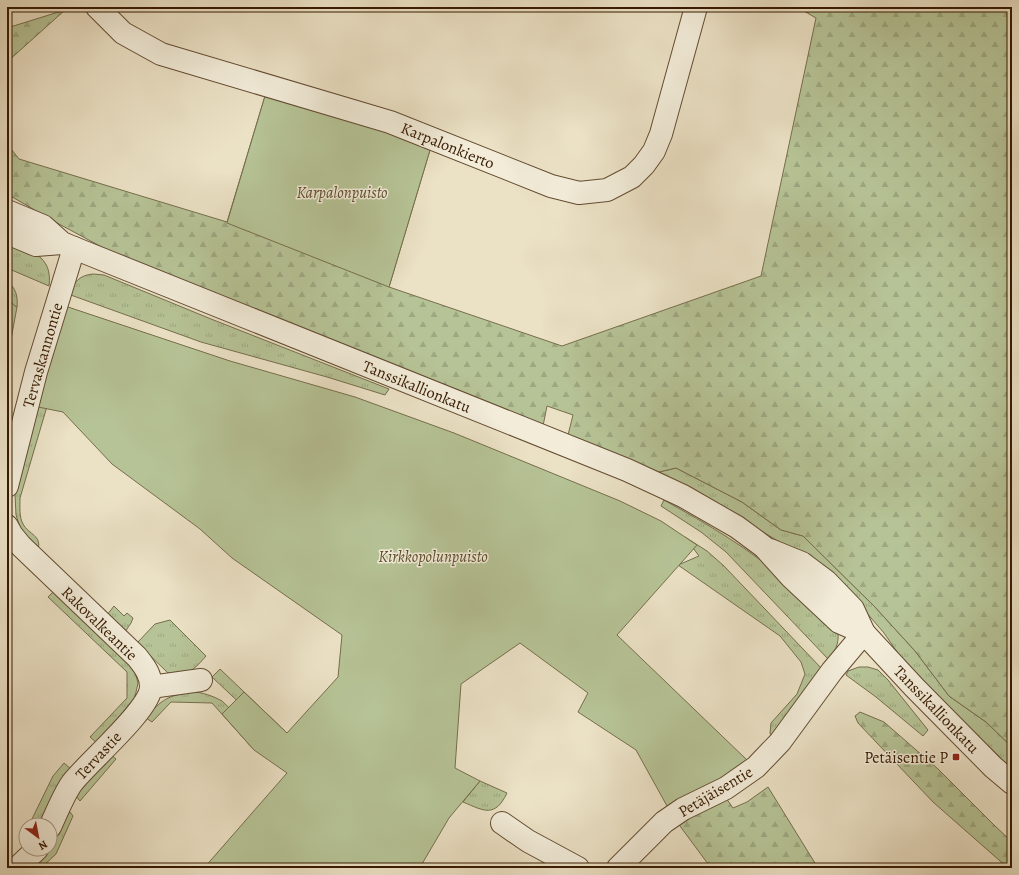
<svg xmlns="http://www.w3.org/2000/svg" width="1019" height="875" font-family="Alegreya,serif">
<defs>
<pattern id="grass-tufts" width="24" height="20" patternUnits="userSpaceOnUse"><rect width="24" height="20" fill="#b6c396"/><path d="M3 7l-1-3M5 7V3M7 7l1-3M15 17l-1-3M17 17v-4M19 17l1-3" fill="none" stroke="#9da780"/></pattern>
<pattern id="forest-firs" width="22" height="20" patternUnits="userSpaceOnUse"><rect width="22" height="20" fill="#b6c396"/><path d="M5 1l3.5 6h-7zM16 11l3.5 6h-7z" fill="#9da780"/></pattern>
</defs>
<rect width="100%" height="100%" fill="#ebe1c5"/>
<filter id="stains"><feTurbulence type="fractalNoise" baseFrequency=".005" numOctaves="4"/><feColorMatrix values="0 0 0 0 .2 0 0 0 0 .09 0 0 0 0 .02 0 0 0 .5 -.17"/></filter>
<radialGradient id="worn" r=".72"><stop offset=".6" stop-color="#630" stop-opacity="0"/><stop offset="1" stop-color="#630" stop-opacity=".3"/></radialGradient>
<g fill="url(#grass-tufts)" stroke="#766e4c">
<path d="M 7,241 C 30,251 53,255 49,286 L 7,268 Z"/>
<path d="M 93,274 L 104,275 L 211,319 L 389,389 L 385,395 L 327,377 L 201,342 L 68,294 C 74,282 80,275 93,274 Z"/>
<path d="M 7,282 C 16,287 18,297 17,307 L 15,306 L 7,298 Z"/>
<path d="M 45,382 L 53,386 L 20,498 C 20,507 19,517 23,524 C 29,535 42,535 38,550 L 20,527 L 16,515 L 15,494 Z"/>
<polygon points="676,468 742,502 781,530 803,536 875,607 915,651 949,696 986,722 1012,747 1012,769 924,684 904,662 884,633 853,597 793,550 695,491 659,472"/>
<path d="M 664,500 C 707,524 751,549 788,583 C 805,599 821,616 838,633 C 839,644 835,651 829,660 L 726,552 L 701,532 L 661,506 Z"/>
<polygon points="685,537 707,551 724,566 823,670 774,735 770,734 771,723 797,694 805,674 801,662 780,636 678,565 699,556"/>
<polygon points="54,591 130,663 135,672 138,683 134,701 97,743 90,737 127,698 127,672 48,597"/>
<polygon points="114,606 124,616 127,613 133,618 131,623 125,632 107,615"/>
<path d="M 170,620 L 206,656 C 195,669 186,678 168,673 L 137,643 L 155,624 Z"/>
<polygon points="859,667 868,667 878,670 888,680 928,730 923,736 876,697 846,675 848,671"/>
<polygon points="220,669 287,733 283,744 212,677"/>
<path d="M 192,692 C 202,692 213,696 222,701 L 264,741 L 254,750 L 212,703 L 171,702 L 152,722 L 146,718 C 162,699 167,696 192,692 Z"/>
<polygon points="110,754 116,759 80,801 75,795"/>
<polygon points="64,763 72,770 41,825 35,825 31,821 53,776"/>
<path d="M 480,781 L 507,793 C 495,818 484,811 463,802 Z"/>
<polygon points="67,812 70,812 73,816 56,854 41,868 31,868 48,849 50,849"/>
</g>
<g fill="url(#forest-firs)" stroke="#766e4c">
<polygon points="797,7 1012,7 1012,747 986,722 949,696 915,651 875,607 803,536 781,530 742,502 676,468 659,472 568,435 573,415 547,406 543,426 126,260 59,224 7,194 7,144 19,159 227,222 265,96 430,150 389,287 562,346 761,276 816,18"/>
<polygon points="65,10 7,62 7,28"/>
<polygon points="860,712 884,722 938,769 994,825 1012,842 1012,868 1008,868 933,802 858,723 855,716"/>
<polygon points="768,787 818,868 711,868 677,822 726,798 733,808 747,802"/>
</g>
<g fill="#b6c396" stroke="#766e4c">
<polygon points="265,96 368,125 430,150 389,287 227,223"/>
<polygon points="7,298 15,306 17,307 9,350 11,370 7,391"/>
<polygon points="65,306 230,361 355,397 454,433 620,501 661,521 697,545 617,635 747,760 731,774 667,806 636,750 578,712 588,693 520,643 461,684 455,768 480,781 449,818 422,864 421,868 204,868 287,773 254,750 222,714 244,692 287,733 338,677 342,635 232,558 200,529 112,464 63,412 38,407"/>
</g>
<g fill="none" stroke-linecap="round" stroke-linejoin="round">
<g stroke="#644c32" stroke-width="24">
<g id="minor">
<polyline points="97,7 123,33 161,54 390,122 551,186 579,193 607,190 632,177 644,165 654,151 661,134 696,7"/>
<polyline points="7,211 43,226 62,243 74,248 627,470 683,496 737,527 764,547 791,577 839,622 864,633"/>
<polyline points="7,233 36,245 62,243"/>
<polyline points="7,486 36,372 74,248"/>
<path d="M 7,526 L 12,535 L 21,546 L 137,657 C 144,666 151,674 151,687 C 150,710 88,762 72,783 C 64,794 56,814 50,827"/>
<polyline points="770,550 802,563 826,581 853,609 864,633 914,687 993,767 1012,783"/>
<polyline points="151,687 201,680"/>
<polyline points="502,823 528,841 578,868"/>
<polyline points="17,868 37,849"/>
<polyline points="618,868 664,822 683,809 726,788 756,767 780,742 832,671 864,633"/>
</g>
</g>
<use href="#minor" stroke="#f2ecd9" stroke-width="22"/>
</g>
<rect fill="#8f2418" stroke="#f2ecd9" stroke-width="1.5" x="952" y="753" width="8" height="8" rx="2"/>
<g text-anchor="middle" stroke-width="3" stroke-linejoin="round" paint-order="stroke">
<g font-size="16" fill="#371a01" stroke="#f2ecd9">
<text transform="translate(448 145) rotate(22)" y="6">Karpalonkierto</text>
<text transform="translate(42 355) rotate(-74)" y="6">Tervaskannontie</text>
<text transform="translate(417 386) rotate(22)" y="6">Tanssikallionkatu</text>
<text transform="translate(100 623) rotate(44)" y="6">Rakovalkeantie</text>
<text transform="translate(937 709) rotate(46)" y="6">Tanssikallionkatu</text>
<text transform="translate(98 755) rotate(-47)" y="6">Tervastie</text>
<text transform="translate(715 791) rotate(-31)" y="6">Petäjäisentie</text>
</g>
<g font-size="16" font-style="italic" fill="#5d4d2e" stroke="#f2ecd9">
<text x="342" y="198">Karpalonpuisto</text>
<text x="433" y="562">Kirkkopolunpuisto</text>
</g>
<g font-size="16" fill="#371a01" stroke="#f2ecd9" text-anchor="end">
<text x="948" y="763">Petäisentie P</text>
</g>
</g>
<rect width="1019" height="875" fill="none" stroke="#ebe1c5" stroke-width="24"/>
<rect x="8" y="8" width="1003" height="859" fill="none" stroke="#371a01" stroke-width="2"/>
<rect x="12" y="12" width="995" height="851" fill="none" stroke="#371a01"/>
<g transform="translate(38 837) rotate(148)"><circle r="19" fill="#f2ecd9" stroke="#a79883"/>
<path d="M0-3L7 15L0 10L-7 15Z" fill="#8f2418"/>
<text y="-6" font-size="11" font-weight="bold" text-anchor="middle" fill="#371a01">N</text>
</g>
<rect width="100%" height="100%" filter="url(#stains)"/>
<rect width="100%" height="100%" fill="url(#worn)"/>
</svg>
